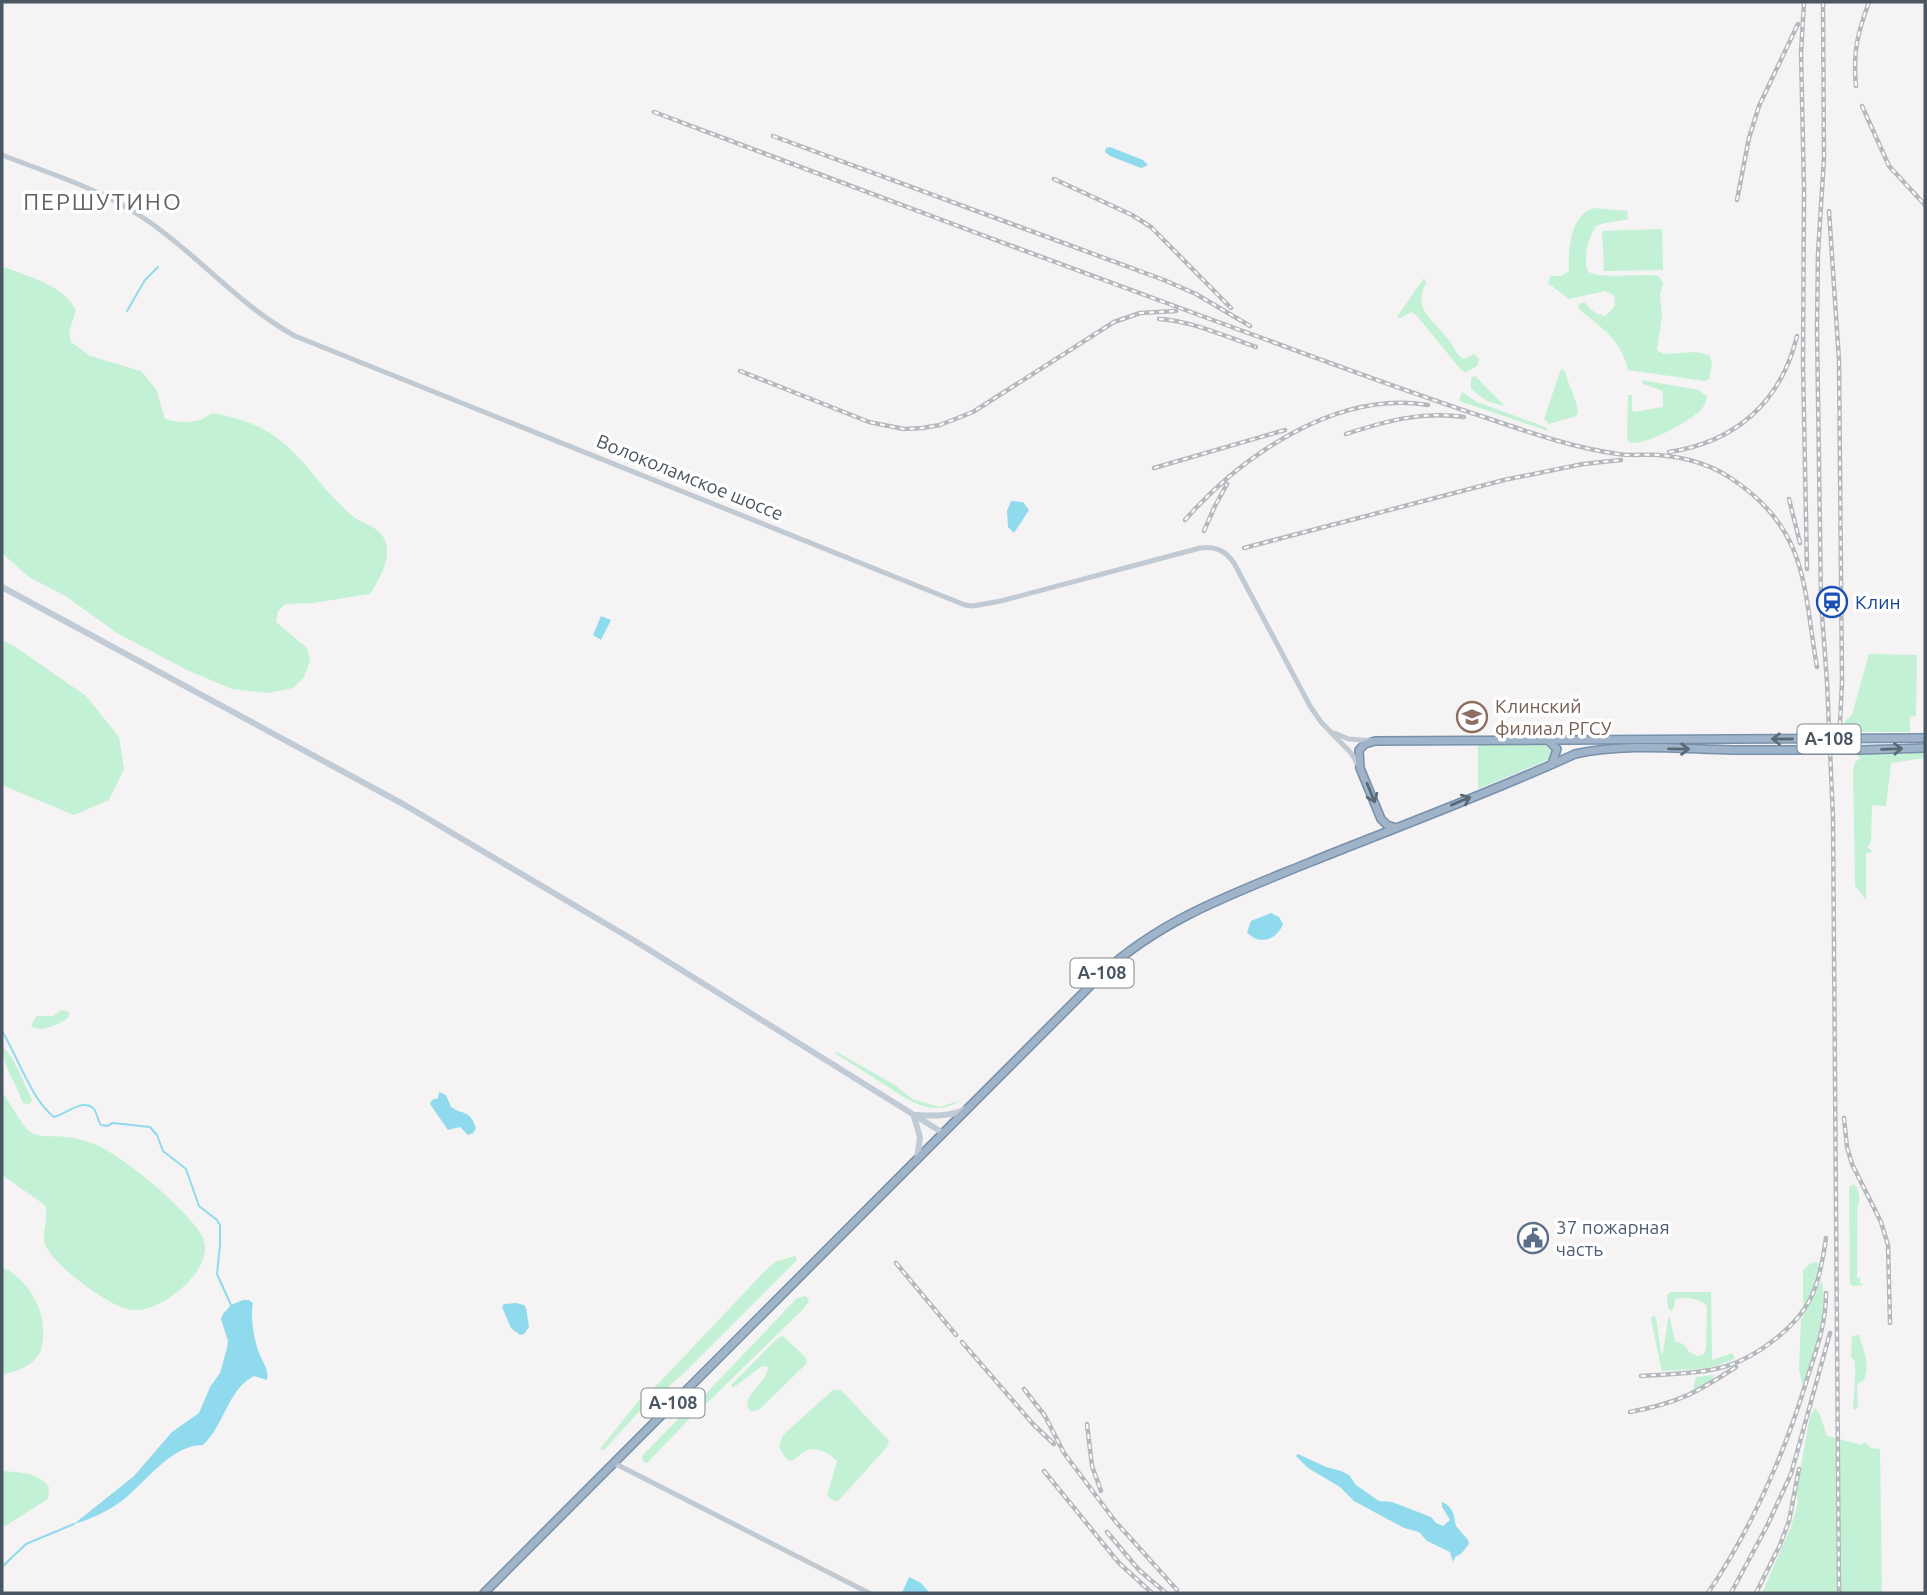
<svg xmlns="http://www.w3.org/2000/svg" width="1927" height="1595" font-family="Ubuntu,sans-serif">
<rect width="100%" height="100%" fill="#f5f3f3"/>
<g fill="#c3f1d5">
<path d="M 1594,208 L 1627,211 L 1628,219 C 1617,222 1607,221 1596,226 C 1590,236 1586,247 1586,259 C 1586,261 1586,267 1587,270 C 1593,281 1644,272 1659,276 L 1663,284 L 1660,295 L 1662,316 L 1657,350 L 1663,354 L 1696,352 L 1709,355 L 1712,362 L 1709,379 L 1705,381 L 1628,370 C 1621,340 1603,329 1580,310 L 1578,305 L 1584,302 L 1595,313 L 1605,316 L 1615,306 L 1614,295 L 1605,291 L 1569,299 L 1548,283 L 1551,276 L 1561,276 L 1569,271 C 1568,250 1570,215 1594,208 Z"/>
<polygon points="1662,229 1663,270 1604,271 1602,231"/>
<path d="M 2,266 C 28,277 61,283 76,310 L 69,332 L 71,342 L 90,356 L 141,371 L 156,389 L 165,419 C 177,422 190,424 202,419 C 205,418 208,415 211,414 C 218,413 231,417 237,419 C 294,434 309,478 350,514 C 358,522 374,525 381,534 C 396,552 380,578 370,594 L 312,603 L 285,604 L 278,611 L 276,622 L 307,648 L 310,661 L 304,677 L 293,688 L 268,693 L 232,689 L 187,670 L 117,633 L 67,597 L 29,577 L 2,553 L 2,380 L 4,376 L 2,371 Z"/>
<path d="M 1424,278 L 1426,283 C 1411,311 1436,321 1450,342 C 1455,349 1456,355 1464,359 L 1474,354 L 1479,359 L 1477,366 L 1466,372 L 1462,371 L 1417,316 L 1412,312 L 1400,318 L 1397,317 Z"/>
<path d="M 1561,369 L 1565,371 C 1568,386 1577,398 1578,413 L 1576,416 L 1549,424 L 1544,419 Z"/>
<polygon points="1475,376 1503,404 1503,406 1487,401 1471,389 1471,378"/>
<path d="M 1642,380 L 1698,390 L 1707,396 C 1706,402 1704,407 1700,411 C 1687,422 1645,447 1629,442 L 1627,437 L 1628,395 L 1632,395 L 1632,410 L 1634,412 L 1663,407 L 1663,391 L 1643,384 Z"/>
<polygon points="1462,392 1477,402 1540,425 1547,428 1548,431 1459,401"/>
<polygon points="2,640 14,646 86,696 119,737 124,769 109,800 74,815 2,785"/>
<polygon points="1869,654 1917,655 1916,716 1910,717 1910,732 1856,732 1844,726 1845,721 1852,715"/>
<polygon points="1478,745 1545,745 1553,752 1550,759 1478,789"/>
<polygon points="1921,752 1925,754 1925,758 1891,763 1886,806 1872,805 1871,842 1867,847 1873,852 1866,853 1866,900 1855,886 1853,769 1855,762 1860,759 1856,753"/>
<path d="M 62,1010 L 69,1012 L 68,1018 C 57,1025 44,1032 31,1027 L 36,1016 L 53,1016 Z"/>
<path d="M 2,1045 L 13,1059 L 32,1100 L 30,1104 L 23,1103 C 16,1084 2,1064 2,1045 Z"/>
<path d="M 837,1052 L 895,1085 L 912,1099 L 940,1107 L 961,1100 C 932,1120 907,1099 882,1083 C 867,1073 851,1064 836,1054 Z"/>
<path d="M 2,1092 C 8,1100 24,1128 29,1131 C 40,1139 53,1135 65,1137 C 74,1137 83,1140 91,1143 C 118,1151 192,1213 203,1238 C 216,1269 162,1312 134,1310 C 111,1309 60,1269 48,1250 C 38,1236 50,1222 45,1205 L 2,1175 Z"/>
<path d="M 1854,1184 C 1861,1192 1860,1201 1857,1210 L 1857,1278 L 1860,1278 L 1860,1283 L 1864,1285 L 1852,1286 L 1850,1284 L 1849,1187 Z"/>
<polygon points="795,1256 797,1260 686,1371 665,1390 646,1404 604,1450 600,1449 639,1400 659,1383 764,1272 775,1262"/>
<polygon points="1817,1262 1819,1264 1811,1295 1803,1306 1803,1270 1811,1263"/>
<path d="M 2,1267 C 28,1279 46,1310 43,1339 C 42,1344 42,1351 39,1354 C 30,1368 16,1371 2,1375 Z"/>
<path d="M 1821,1281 C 1830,1301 1814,1368 1802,1384 L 1799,1370 L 1801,1319 Z"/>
<path d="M 1670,1292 L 1711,1292 L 1712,1360 L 1732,1353 L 1735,1358 C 1715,1371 1685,1369 1662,1371 L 1651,1320 L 1652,1316 L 1656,1317 L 1661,1353 L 1663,1353 L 1668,1319 L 1670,1318 L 1675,1342 C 1682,1342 1686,1346 1689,1352 L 1697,1356 L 1704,1354 L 1706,1349 L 1707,1306 C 1700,1298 1684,1296 1675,1299 L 1674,1308 L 1671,1311 L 1668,1307 L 1667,1296 Z"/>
<polygon points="806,1296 809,1301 804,1308 703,1407 699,1405 700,1400 797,1298"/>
<path d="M 1859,1335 C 1863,1349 1871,1365 1864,1380 L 1857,1384 L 1858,1407 L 1855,1410 L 1853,1409 C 1854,1393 1856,1377 1855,1361 L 1851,1357 L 1852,1336 Z"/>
<path d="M 783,1336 L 806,1358 L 807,1363 L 760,1409 L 751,1412 L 747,1406 C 748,1389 767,1383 768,1367 L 762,1366 L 733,1388 L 731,1385 L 778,1338 Z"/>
<path d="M 1714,1375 C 1712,1383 1701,1390 1693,1389 L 1696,1377 Z"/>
<path d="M 833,1390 L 841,1390 L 889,1441 L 887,1447 L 838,1501 L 832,1500 L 827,1495 L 837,1461 C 829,1453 816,1446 805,1451 C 799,1454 797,1459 790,1461 L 784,1456 L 779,1446 L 783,1435 Z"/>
<polygon points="693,1408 696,1412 647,1463 643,1462 642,1456 688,1409"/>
<polygon points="1815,1408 1820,1415 1827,1436 1862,1445 1864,1442 1871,1448 1880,1449 1882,1593 1764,1593 1763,1591 1791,1527 1798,1502 1796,1494 1810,1416"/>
<path d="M 2,1471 C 21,1473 36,1471 49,1487 L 48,1499 L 2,1528 Z"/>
</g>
<g fill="#90daee">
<polygon points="1110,147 1143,160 1148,165 1141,168 1110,156 1105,152 1106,148"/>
<polygon points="1011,501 1023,502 1029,510 1014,533 1008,527 1007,511"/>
<polygon points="601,616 611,620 601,640 593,635"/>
<path d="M 1271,913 L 1279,917 L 1283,924 C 1277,940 1258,946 1247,932 L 1251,921 Z"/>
<path d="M 439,1092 L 446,1095 L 451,1107 C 465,1116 469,1109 476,1128 L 473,1133 L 468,1135 L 460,1127 L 448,1130 L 430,1104 L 432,1100 L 438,1098 Z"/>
<path d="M 243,1300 L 249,1300 L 253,1303 C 250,1317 254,1340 259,1353 C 263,1363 269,1369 267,1380 L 254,1376 C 228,1389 224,1426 203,1445 C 171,1445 147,1481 123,1500 C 108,1511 92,1519 74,1524 L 134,1476 L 172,1432 L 199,1413 L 210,1387 L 220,1373 L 227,1348 L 228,1341 L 221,1319 L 223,1314 L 231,1305 Z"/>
<polygon points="516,1303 524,1305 526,1308 529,1327 524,1334 520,1335 511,1328 502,1307 504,1304"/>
<path d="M 1298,1454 L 1326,1467 L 1341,1471 L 1349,1475 L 1356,1485 L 1379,1501 L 1392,1502 L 1431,1517 L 1436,1523 L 1443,1526 L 1450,1520 L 1442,1507 L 1442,1502 C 1454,1507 1454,1516 1456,1526 L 1468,1540 L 1469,1544 L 1461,1554 L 1455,1557 L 1453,1562 L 1450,1552 L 1427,1541 L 1419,1532 L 1404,1528 L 1354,1501 L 1340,1487 L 1308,1468 L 1296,1456 Z"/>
<polygon points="909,1577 921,1583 930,1593 902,1593"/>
</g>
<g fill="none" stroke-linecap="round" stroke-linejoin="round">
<g stroke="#90daee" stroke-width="2">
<polyline points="127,311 145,280 158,267"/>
<path d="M 2,1031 C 18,1057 31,1099 54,1117 C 65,1115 83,1097 94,1109 C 97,1113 98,1121 101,1125 L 107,1126 L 113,1123 L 150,1127 L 157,1135 L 163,1151 L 186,1169 L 199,1206 L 217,1220 L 220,1225 L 220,1245 L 217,1274 L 231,1305"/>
<polyline points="2,1567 26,1544 74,1524"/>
</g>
<g stroke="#7690ad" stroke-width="10">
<g id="trunk">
<polyline points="1548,740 1557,749 1552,764"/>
<polyline points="1860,750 1925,748"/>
<polyline points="1396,828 1387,825 1381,819 1360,768 1359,750 1365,744 1375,741 1733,739"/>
<path d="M 484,1593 L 1102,974 C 1161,919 1235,893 1308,863 C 1397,827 1488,794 1575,754 C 1625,743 1680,749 1732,750"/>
</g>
</g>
<g stroke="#c1cad2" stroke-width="5">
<path d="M 2,155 C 51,174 104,190 148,221 C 199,256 240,306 295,336 L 965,605 L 973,606 L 1001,601 L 1200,548 C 1215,546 1225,550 1234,563 L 1310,706 L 1321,722 L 1351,753 L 1359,766"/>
<polyline points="1334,733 1349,739 1372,741"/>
<polyline points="614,1463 869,1593"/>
</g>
<g stroke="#c1cbd6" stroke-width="6">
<polyline points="2,587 403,804 635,941 943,1133"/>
<path d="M 915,1115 C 933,1116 949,1117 966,1109"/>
<polyline points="914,1117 920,1137 917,1160"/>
</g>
<use href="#trunk" stroke="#9fb4c9" stroke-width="7"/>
<g stroke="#b5b8bd" stroke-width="4.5">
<g id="rail">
<polyline points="1804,2 1801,53 1804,190 1803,364 1807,569"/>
<polyline points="1823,2 1824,158 1818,253 1817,328 1821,601 1827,682 1833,818 1839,1593"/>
<path d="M 1856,86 C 1853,51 1857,35 1869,2"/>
<polyline points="1862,106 1889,166 1925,205"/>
<path d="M 654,112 C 845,184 1037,256 1229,326 C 1317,358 1404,391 1493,420 C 1534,434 1575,448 1618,454 C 1631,456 1645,454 1658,455 C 1685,457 1713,465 1735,481 C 1809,532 1803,588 1817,667"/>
<polyline points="773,136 1164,280 1196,294 1250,326"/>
<polyline points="1054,179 1132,215 1151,227 1231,308"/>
<polyline points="1737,200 1749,138 1759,106 1798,24"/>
<polyline points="1829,211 1839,360 1842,682 1839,743"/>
<path d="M 1159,319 C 1192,321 1224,336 1256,347"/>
<polyline points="740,371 869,422 904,429 922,428 940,425 973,412 1114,322 1140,313 1176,311"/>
<path d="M 1346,434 C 1386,421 1422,411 1464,417"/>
<path d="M 1669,452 C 1736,442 1781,402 1797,336"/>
<polyline points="1154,468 1285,430"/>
<polyline points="1789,499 1800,543"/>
<path d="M 1185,520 C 1242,455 1337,390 1428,405"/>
<polyline points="1204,531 1215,506 1227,484"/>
<polyline points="1244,548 1504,480 1583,464 1621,460"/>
<polyline points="1844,1118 1847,1147 1852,1164 1881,1222 1888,1245 1890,1323"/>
<polyline points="896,1263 956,1335"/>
<polyline points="962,1342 1033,1424 1054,1444"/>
<path d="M 1641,1376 C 1669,1374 1700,1374 1727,1366 C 1742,1361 1757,1353 1770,1343 C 1811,1313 1819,1288 1826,1238"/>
<polyline points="1024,1389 1045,1416 1064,1453 1115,1521 1177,1590"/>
<path d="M 1630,1412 C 1678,1403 1696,1393 1736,1367"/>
<polyline points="1087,1424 1092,1466 1101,1491"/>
<polyline points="1044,1471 1119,1563 1152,1593"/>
<polyline points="1107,1532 1139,1570 1166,1593"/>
<path d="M 1708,1593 C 1753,1526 1785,1453 1808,1376 C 1817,1348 1826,1323 1826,1293"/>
<polyline points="1731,1593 1767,1526 1791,1474 1830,1333"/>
<polyline points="1756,1593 1780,1545 1789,1521 1799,1469"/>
</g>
</g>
<use href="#rail" stroke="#fff" stroke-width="2" stroke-dasharray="5" stroke-linecap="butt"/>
<g stroke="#7690ad" stroke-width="10" stroke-linecap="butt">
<g id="trunk-bridge">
<polyline points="1733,739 1924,738"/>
<polyline points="1732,750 1860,750"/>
</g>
</g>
<use href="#trunk-bridge" stroke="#9fb4c9" stroke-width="7"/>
</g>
<defs><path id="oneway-shaft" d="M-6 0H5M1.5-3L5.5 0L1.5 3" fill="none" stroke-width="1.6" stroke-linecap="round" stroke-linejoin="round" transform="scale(1.75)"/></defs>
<g stroke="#5b6976">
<use href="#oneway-shaft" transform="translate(1782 739) rotate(180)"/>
<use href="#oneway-shaft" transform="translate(1679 749) rotate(1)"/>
<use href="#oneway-shaft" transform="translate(1892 749) rotate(-2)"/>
<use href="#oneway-shaft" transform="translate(1371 793) rotate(68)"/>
<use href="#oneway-shaft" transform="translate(1461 801) rotate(-23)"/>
</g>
<defs>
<g id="station-ring" transform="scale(1.575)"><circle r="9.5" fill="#fff" stroke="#1a4fb4" stroke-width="1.5"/><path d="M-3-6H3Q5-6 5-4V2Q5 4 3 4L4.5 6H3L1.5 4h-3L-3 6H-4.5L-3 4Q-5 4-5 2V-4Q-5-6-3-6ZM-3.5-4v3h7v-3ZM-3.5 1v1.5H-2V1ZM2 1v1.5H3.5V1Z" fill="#1a4fb4"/></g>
<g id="university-ring" transform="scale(1.575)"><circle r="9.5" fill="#fff" stroke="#8d6e63" stroke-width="1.5"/><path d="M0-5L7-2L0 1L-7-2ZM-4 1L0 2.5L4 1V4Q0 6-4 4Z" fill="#8d6e63"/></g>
<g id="civic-ring" transform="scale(1.575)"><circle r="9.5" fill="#fff" stroke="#5c6f8a" stroke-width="1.5"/><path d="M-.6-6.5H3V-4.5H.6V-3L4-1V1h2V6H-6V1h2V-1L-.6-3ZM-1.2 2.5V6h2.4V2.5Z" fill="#5c6f8a"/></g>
</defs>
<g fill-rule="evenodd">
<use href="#station-ring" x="1832" y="602"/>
<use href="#university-ring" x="1472" y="717"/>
<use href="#civic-ring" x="1533" y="1238"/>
</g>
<g text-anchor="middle" stroke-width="7" stroke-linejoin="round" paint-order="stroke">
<g fill="#fff" stroke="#808990" stroke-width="2">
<rect x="1797.5" y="724.5" width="63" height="29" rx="5"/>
<rect x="1070.5" y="958.5" width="63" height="29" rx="5"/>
<rect x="641.5" y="1388.5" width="63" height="29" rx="5"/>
</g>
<g font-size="18" font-weight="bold" fill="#4a5661">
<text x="1829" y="745">А-108</text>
<text x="1102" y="979">А-108</text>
<text x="673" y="1409">А-108</text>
</g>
<g font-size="19" fill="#4a5661" stroke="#fff">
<text transform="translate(690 477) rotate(22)" y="7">Волоколамское шоссе</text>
</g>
<g font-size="19" fill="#164399" stroke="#fff" text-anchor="start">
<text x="1855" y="609">Клин</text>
</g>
<g font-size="19" fill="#785e54" stroke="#fff" text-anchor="start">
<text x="1495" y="713">Клинский<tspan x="1495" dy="22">филиал РГСУ</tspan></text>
</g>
<g font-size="19" fill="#4e5e75" stroke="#fff" text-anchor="start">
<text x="1556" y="1234">37 пожарная<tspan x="1556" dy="22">часть</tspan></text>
</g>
<g font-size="23" letter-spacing="2" fill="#5f6368" stroke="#fff">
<text x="103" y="210">ПЕРШУТИНО</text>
</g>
</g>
<rect width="1927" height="1595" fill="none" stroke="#4a5661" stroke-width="7"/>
</svg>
